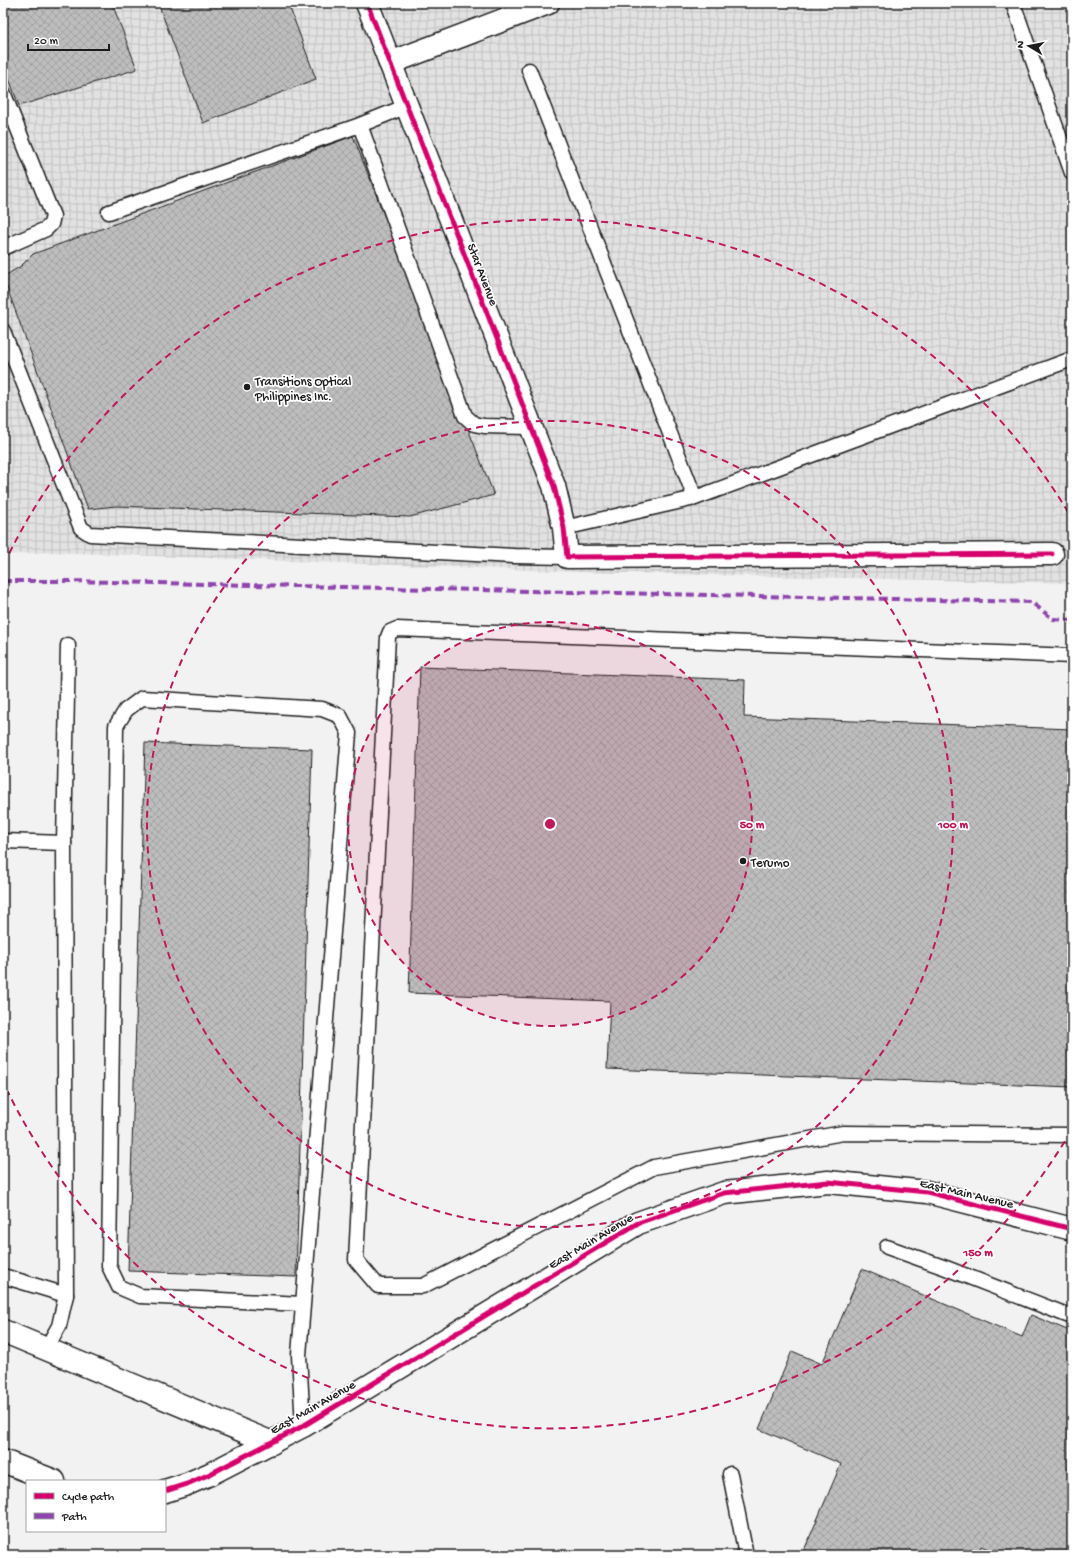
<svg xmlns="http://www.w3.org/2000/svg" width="1075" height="1558" font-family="'Gochi Hand',sans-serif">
<defs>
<pattern id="industrial-grid" width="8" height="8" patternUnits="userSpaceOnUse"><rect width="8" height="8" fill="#e2e2e2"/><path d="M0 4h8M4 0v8" fill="none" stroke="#c1c1c1"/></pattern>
<pattern id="building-cross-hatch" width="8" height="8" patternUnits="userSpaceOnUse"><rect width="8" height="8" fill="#bdbdbd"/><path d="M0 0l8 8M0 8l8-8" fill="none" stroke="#a2a2a2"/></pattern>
</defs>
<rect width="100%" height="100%" fill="#f2f2f2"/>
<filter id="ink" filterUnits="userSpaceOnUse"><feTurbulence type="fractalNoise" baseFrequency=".025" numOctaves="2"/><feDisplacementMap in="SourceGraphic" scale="8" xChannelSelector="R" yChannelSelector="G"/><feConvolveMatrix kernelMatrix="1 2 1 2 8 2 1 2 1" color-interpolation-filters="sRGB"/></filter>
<g filter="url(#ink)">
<polygon fill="url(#industrial-grid)" points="3,3 1072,3 1072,583 581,572 49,552 3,555"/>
<g fill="url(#building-cross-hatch)" stroke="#1c1c1c">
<polygon points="3,3 112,3 137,69 19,106 3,62"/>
<polygon points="158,3 288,3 316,79 203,123"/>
<polygon points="353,136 494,495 410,517 116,506 88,509 3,277 21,266 33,254"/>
<polygon points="420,667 745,680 744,717 1072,729 1072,1087 607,1069 610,1001 409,993"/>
<polygon points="145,743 312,749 296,1277 128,1271"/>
<polygon points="862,1269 1022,1337 1031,1315 1072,1332 1072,1555 1001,1555 981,1546 978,1555 802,1555 841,1464 759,1429 792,1351 822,1364"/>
</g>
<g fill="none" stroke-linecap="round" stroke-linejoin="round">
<g stroke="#1c1c1c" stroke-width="17">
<g id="lane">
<polyline points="1013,3 1072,173"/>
<polyline points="529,70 695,498"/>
<polyline points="3,92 53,216 51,224 46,229 3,248"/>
<polyline points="360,125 465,416 474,424 484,426 531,427"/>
<polyline points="109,212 360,125 407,106"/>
<polyline points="3,331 81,528 90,534 514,556 567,557"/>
<polyline points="564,528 695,498 1072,359"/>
<polyline points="1072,656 397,629 390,632 388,637 356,1260 378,1286 423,1286 654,1167 843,1133 1072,1135"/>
<polyline points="3,841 64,843"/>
<polyline points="887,1247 946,1268 1072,1317"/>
<polyline points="3,1276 66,1295"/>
<polyline points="302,1304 140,1296 119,1287 109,1266 116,726 126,710 142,698 322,709 340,716 349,733 299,1355 303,1426"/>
<polyline points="46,1349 59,1326 66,1295 64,843 68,645"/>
<polyline points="730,1474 746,1555"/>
</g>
</g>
<g stroke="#1c1c1c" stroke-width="25">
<g id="street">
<polyline points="367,3 554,486 564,528 567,557 1052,554"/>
<polyline points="390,63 548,3"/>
<polyline points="3,1331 272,1443"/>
<polyline points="3,1461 54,1481"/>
<polyline points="165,1491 187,1484 210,1474 303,1426 638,1223 724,1193 828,1182 927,1192 1072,1229"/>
</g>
</g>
<use href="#lane" stroke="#fff" stroke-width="14"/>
<use href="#street" stroke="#fff" stroke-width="22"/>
<polyline stroke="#8e44ad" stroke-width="4" stroke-dasharray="8 4" stroke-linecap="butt" points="3,581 67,581 1031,602 1053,619 1072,620"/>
<g stroke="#fff" stroke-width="8">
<g id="cycleway">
<polyline points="367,3 554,486 564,528 567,557 1052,554"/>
<polyline points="165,1491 187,1484 210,1474 303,1426 638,1223 724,1193 828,1182 927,1192 1072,1229"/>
</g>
</g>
<use href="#cycleway" stroke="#d6006c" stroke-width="5"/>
</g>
</g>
<circle cx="550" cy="824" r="202" fill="#c2185b" fill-opacity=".12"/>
<g fill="none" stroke="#c2185b" stroke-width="2" stroke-dasharray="7 5">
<circle cx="550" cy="824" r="202"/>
<circle cx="550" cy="824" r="403"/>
<path d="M1071 1131A605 605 0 0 1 4 1084M4 564A605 605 0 0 1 1071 517"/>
</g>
<g fill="#1c1c1c" stroke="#fff" stroke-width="1.5">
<circle cx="247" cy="387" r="4"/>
<circle cx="743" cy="861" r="4"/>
</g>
<g text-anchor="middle" stroke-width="3.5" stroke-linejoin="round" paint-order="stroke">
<g font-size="13" fill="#1c1c1c" stroke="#fff">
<text transform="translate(484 274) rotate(69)" y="5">Star Avenue</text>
<text transform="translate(967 1192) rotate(13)" y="5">East Main Avenue</text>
<text transform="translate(590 1240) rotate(-31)" y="5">East Main Avenue</text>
<text transform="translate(312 1406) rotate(-30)" y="5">East Main Avenue</text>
</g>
<g font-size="13" fill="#1c1c1c" stroke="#fff" text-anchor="start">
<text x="255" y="385">Transitions Optical<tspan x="255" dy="15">Philippines Inc.</tspan></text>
<text x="751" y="866">Terumo</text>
</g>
</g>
<circle cx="550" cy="824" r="6" fill="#c2185b" stroke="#fff" stroke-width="2"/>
<g font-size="12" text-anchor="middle" font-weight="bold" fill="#c2185b" stroke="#fff" stroke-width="3.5" stroke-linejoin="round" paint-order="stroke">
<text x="752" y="828">50 m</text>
<text x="953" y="828">100 m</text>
<text x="978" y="1256">150 m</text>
</g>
<rect width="1075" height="1558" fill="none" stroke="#fff" stroke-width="16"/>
<rect x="8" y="8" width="1059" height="1542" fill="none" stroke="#1c1c1c" stroke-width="1.5" filter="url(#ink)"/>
<rect x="26" y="1480" width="140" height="52" fill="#ffffff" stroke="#a4a4a4"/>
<rect x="34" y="1493" width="20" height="6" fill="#d6006c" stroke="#a4a4a4"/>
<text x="62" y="1500" font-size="12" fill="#1c1c1c">Cycle path</text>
<rect x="34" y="1513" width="20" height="6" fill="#8e44ad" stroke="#a4a4a4"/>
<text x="62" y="1520" font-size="12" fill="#1c1c1c">Path</text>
<g transform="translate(1029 46) rotate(280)" stroke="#ffffff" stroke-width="3" paint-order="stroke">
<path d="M0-3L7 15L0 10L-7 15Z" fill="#1c1c1c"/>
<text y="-6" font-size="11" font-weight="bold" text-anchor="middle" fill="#1c1c1c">N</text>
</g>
<path d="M28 44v6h81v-6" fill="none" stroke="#1c1c1c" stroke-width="2"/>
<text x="34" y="44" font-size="12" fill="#1c1c1c" stroke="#ffffff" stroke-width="3" paint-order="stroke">20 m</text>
</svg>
